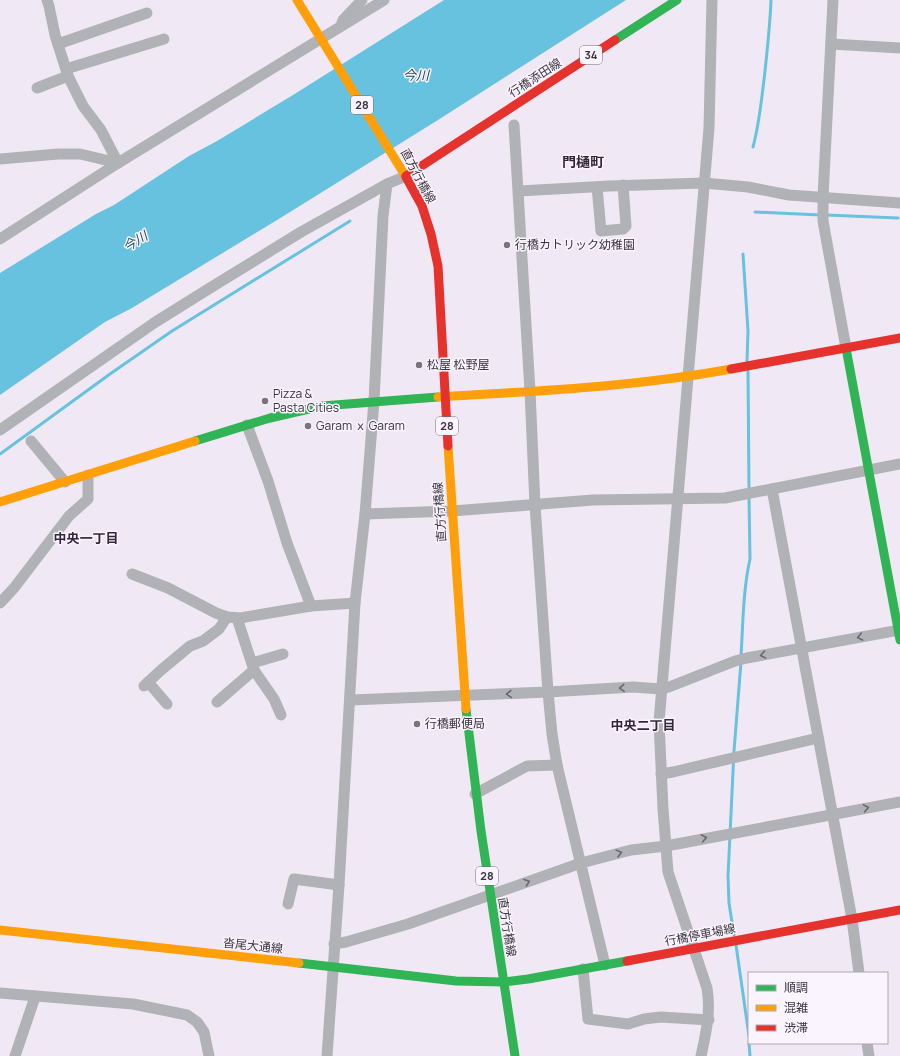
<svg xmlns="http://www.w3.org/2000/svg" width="900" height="1056" font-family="Manrope,'Noto Sans JP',sans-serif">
<rect width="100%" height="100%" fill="#f1e8f6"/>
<polygon fill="#67c2e0" points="444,0 626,0 438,120 282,217 132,308 105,322 0,395 0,273 96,214 114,205 189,156 217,141 293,95"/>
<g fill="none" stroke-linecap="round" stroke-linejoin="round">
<g stroke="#67c2e0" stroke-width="3">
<path d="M 753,147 C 759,125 761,103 764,80 C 767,53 770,27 771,0"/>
<polyline points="755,212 820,215"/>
<polyline points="826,215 898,218"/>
<polyline points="743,254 748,331 747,361"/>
<polyline points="748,370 749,491"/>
<polyline points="0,454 110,374 172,331 350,221"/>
<path d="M 741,656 C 743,624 743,590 750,559 L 749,496"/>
<polyline points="734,935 729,903 728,876 734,751 741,662"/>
<polyline points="736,945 749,1036"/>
<polyline points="749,1043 750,1056"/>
</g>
<g stroke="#b0b2b5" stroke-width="11">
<polyline points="47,0 49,6 55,35 68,76 83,106 101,130 118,163"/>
<polyline points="833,0 823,197 823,221 846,348"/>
<polyline points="342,23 343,20 362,0"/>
<polyline points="58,44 147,13"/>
<polyline points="831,44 900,48"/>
<polyline points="66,69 164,39"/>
<polyline points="37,88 68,76"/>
<polyline points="514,125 530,391 535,505 548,692 552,734 557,765 605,965"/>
<polyline points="0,159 58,154 80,154 118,163"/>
<polyline points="597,187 601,231 623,229 626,226 623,185"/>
<polyline points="519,191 609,186 704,183 748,187 789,195 900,203"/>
<polyline points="0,239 118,163 384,0"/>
<polyline points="247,425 268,481 287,543 311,606"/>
<polyline points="0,430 154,323 210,288 301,232 387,184 406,176"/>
<polyline points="31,441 65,482"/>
<polyline points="772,489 852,919 859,973"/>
<polyline points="365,514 452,511 593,500 725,498 900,464"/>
<polyline points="132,574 168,588 216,613 227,617 240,618 311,606 355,603"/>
<polyline points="0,603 14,588 69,516 88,499 88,475"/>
<polyline points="252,663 283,654"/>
<polyline points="254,670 274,699 281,715"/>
<polyline points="148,682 167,704"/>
<polyline points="144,686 160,671 190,646 203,641 219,629 227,617"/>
<polyline points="351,700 548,692 633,687 661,689 669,687 735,661 747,658 900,630"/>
<polyline points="217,702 254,670 237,618"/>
<polyline points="661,774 673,772 818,738"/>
<polyline points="475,794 527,766 557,765"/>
<polyline points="288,904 294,879 339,885"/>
<polyline points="334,944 346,942 408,924 581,863 631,850 666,846 900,802"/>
<polyline points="583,969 588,1019 628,1024 644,1019 661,1017 709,1020"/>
<polyline points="0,993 133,1004 187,1015 197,1022 204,1032 209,1056"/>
<polyline points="867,1043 869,1056"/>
<polyline points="15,1056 35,997"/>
<polyline points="327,1056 339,885 355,603 365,514 374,401 383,216 387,184"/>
<path d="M 701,1056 C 706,1033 711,1012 707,988 L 668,872 L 663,809 L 659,722 L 709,128 L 712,0"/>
</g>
<g stroke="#30b455" stroke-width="9">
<polyline points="615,40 677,0"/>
<polyline points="846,348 900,640"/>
<polyline points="195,441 270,418 322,406 438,397"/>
<polyline points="466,709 481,831 515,1056"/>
<polyline points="299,963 456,981 504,982 528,979 627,961"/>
</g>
<g stroke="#ff9f0a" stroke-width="9">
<polyline points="297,0 406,177"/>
<path d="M 438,397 C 536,391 634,387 731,369"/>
<polyline points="448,446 466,709"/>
<polyline points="0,502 195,441"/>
<polyline points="0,930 299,963"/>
</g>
<g stroke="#e5322d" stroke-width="9">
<polyline points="406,176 615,40"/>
<polyline points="406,177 422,206 431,234 438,266 448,446"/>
<polyline points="731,369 900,338"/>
<polyline points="627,961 900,910"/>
</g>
</g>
<defs><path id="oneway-chevron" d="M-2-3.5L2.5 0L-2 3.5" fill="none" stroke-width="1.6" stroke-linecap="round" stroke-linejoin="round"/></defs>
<g stroke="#6a676e">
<use href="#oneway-chevron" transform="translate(860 637) rotate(169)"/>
<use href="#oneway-chevron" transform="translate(763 655) rotate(170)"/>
<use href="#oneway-chevron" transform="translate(622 688) rotate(177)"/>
<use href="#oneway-chevron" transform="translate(509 694) rotate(178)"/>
<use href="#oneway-chevron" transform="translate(866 808) rotate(-10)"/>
<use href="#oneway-chevron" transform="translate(704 838) rotate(-11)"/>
<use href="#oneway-chevron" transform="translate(619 853) rotate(-15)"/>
<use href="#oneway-chevron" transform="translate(527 882) rotate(-20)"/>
</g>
<g fill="#7b747f" stroke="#faf4fe" stroke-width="1.5">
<circle cx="507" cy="245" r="4"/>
<circle cx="419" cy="365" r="4"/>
<circle cx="265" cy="401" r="4"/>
<circle cx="308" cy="426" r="4"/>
<circle cx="417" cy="724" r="4"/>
</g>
<g text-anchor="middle" stroke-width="3" stroke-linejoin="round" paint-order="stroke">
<g fill="#faf4fe" stroke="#746e78" stroke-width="1">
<rect x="580" y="46" width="22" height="18" rx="3"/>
<rect x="351" y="96" width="22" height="18" rx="3"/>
<rect x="436" y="417" width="22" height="18" rx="3"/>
<rect x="476" y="867" width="22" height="18" rx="3"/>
</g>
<g font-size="11" font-weight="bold" fill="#3b353f">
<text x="591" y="59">34</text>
<text x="362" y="109">28</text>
<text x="447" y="430">28</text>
<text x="487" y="880">28</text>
</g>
<g font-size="12" fill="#3b353f" stroke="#faf4fe">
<text transform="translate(535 78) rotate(-33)" y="4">行橋添田線</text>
<text transform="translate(418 176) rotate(62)" y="4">直方行橋線</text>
<text transform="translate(440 512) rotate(-94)" y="4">直方行橋線</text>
<text transform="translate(507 927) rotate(81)" y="4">直方行橋線</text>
<text transform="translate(700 935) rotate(-11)" y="4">行橋停車場線</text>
<text transform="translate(253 946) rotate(6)" y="4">沓尾大通線</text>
</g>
<g font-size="12" fill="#3b353f" stroke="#faf4fe" text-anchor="start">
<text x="515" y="249">行橋カトリック幼稚園</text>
<text x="427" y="369">松屋 松野屋</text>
<text x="273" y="398">Pizza &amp;<tspan x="273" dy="14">Pasta Cities</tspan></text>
<text x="316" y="430">Garam ｘ Garam</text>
<text x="425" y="728">行橋郵便局</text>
</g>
<g font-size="13" font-style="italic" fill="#174c5c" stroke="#faf4fe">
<text x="416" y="80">今川</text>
<text transform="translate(135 241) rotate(-31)" y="5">今川</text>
</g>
<g font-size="13" font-weight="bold" fill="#34273b" stroke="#faf4fe">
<text x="86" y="543">中央一丁目</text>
<text x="643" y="730">中央二丁目</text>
</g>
<g font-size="14" font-weight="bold" fill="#34273b" stroke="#faf4fe">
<text x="583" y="167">門樋町</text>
</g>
</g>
<rect x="748" y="972" width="140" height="72" fill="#faf4fe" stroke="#aea8b2"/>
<rect x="756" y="985" width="20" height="6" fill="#30b455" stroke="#aea8b2"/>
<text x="784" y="992" font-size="12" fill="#3b353f">順調</text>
<rect x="756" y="1005" width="20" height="6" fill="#ff9f0a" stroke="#aea8b2"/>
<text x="784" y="1012" font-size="12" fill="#3b353f">混雑</text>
<rect x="756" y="1025" width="20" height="6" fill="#e5322d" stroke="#aea8b2"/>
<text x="784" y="1032" font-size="12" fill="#3b353f">渋滞</text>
</svg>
